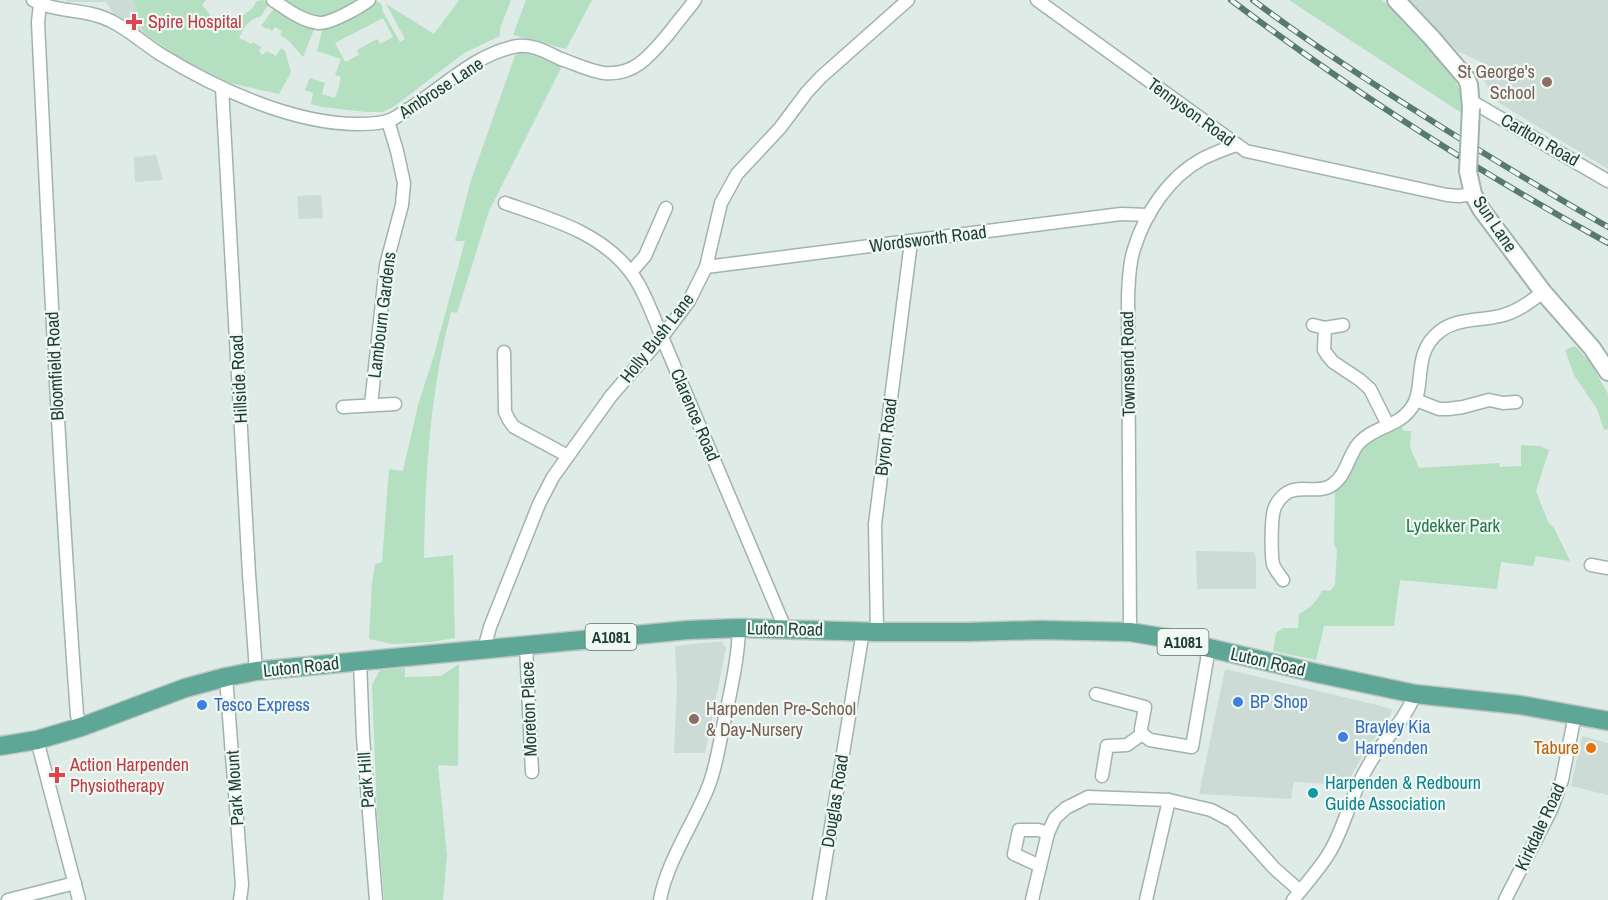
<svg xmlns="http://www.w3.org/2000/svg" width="1608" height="900" font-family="'Archivo Narrow',sans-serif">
<rect width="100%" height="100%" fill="#deebe6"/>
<g fill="#ccdbd5">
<polygon points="65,0 134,0 143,32 113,13 106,2 70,2"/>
<polygon points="1410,0 1608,0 1608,169 1499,103 1491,93 1483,78 1488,65 1457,51"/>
<polygon points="156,155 163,180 135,182 134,157"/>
<polygon points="321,195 323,218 299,219 297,196"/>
<polygon points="1196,551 1254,552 1256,557 1256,589 1197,589"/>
<polygon points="722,641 726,648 705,753 674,753 677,684 675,646"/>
<polygon points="1225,669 1373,704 1391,709 1392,712 1383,727 1367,748 1346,785 1294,782 1291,799 1199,794"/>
<polygon points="1582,736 1608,743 1608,795 1571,786"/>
</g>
<g fill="#b4dfc1" fill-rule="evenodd">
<path d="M 134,0 L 206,0 L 202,5 L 216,22 L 226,16 L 232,23 L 252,9 L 257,1 L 263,0 L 269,4 L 260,17 C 248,19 244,28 239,38 L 252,44 L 253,42 L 261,47 L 259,51 L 262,55 L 267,51 L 276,56 L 281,48 L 285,51 L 291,72 L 279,94 L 230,83 L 184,61 L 143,32 Z"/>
<polygon points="277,0 363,0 324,19 307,15"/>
<path d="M 374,0 L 380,3 L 383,8 L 382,10 L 400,42 L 405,39 L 386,4 L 434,34 L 459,0 L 511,0 L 500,28 L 500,36 L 464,53 L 396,105 L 383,112 L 366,112 L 322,107 L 311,104 L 313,93 L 305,90 L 310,78 L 325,83 L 322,94 L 335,98 L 340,84 L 339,83 L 341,77 L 335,75 L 341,59 L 317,51 L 323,27 ZM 383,18 L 393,37 L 380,44 L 377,39 L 357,50 L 359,55 L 345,62 L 335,43 Z"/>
<polygon points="526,0 592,0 566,49 513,35"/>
<path d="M 1289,0 L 1382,0 C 1404,21 1458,70 1463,100 C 1464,104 1463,110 1463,114 Z"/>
<polygon points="275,7 315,27 303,57 288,40 280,35 282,31 275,27 272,31 268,28 267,29 261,26"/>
<path d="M 517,50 L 562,66 L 489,211 L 457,313 L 451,312 C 430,392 425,475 424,558 L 453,555 L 455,638 L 431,642 L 392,644 L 369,639 L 372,583 L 375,564 L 382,562 L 389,469 L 403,471 L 418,405 L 434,355 L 465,241 L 455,241 L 471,180 Z"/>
<polygon points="1575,346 1590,362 1608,394 1608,429 1604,430 1597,409 1574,375 1565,350"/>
<path d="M 1402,427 L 1404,431 L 1411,431 L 1410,447 L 1419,468 L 1499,463 L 1500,467 L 1521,466 L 1521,445 L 1540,446 L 1549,450 L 1536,491 L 1548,522 L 1554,528 L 1570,561 L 1536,556 L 1533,566 L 1501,562 L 1497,589 L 1400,580 L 1394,626 L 1324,626 L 1316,660 L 1273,651 L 1276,633 L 1283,628 L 1298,628 L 1299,614 C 1310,608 1318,601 1322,590 L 1330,591 L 1335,585 L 1337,550 L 1334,544 L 1335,491 C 1351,478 1350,466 1361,451 C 1370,438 1388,433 1402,427 Z"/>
<polygon points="459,664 458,766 438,765 447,855 443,900 384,900 377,811 372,685 380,670 405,668 405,677 441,676"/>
</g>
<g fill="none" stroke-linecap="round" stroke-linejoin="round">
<g stroke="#a1b3ad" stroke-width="15">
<g id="minor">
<path d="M 33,0 C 56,13 86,8 111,21 C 128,29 143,43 160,54 C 215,88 292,124 358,124 C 368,124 381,124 390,120 C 396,118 403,112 409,109 C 444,87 476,53 518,46 C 533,44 548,53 561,59 C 576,64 589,71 604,73 C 636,76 652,53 670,32 C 678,21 687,11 695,0"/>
<path d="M 273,0 C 286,9 302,21 319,23 C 330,24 360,7 369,0"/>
<polyline points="1037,0 1246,151 1447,195 1459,196 1473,194"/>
<path d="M 40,4 L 38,22 C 49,253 60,484 77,715 L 81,727"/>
<polyline points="222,88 249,574 256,671"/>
<polyline points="1471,101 1608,181"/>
<path d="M 505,203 C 550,219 598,231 629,270 C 643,287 653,316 662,337 L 785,628"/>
<polyline points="706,267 1121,214 1149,215"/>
<polyline points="631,272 645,256 666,208"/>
<polyline points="1313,325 1325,328"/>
<polyline points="1343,325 1325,328 1324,350 1328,356 1333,362 1360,380 1370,389 1388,425"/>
<polyline points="504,352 505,412 509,420 514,427 568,456"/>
<polyline points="1416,400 1439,409 1448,409 1463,407 1489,400 1503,403 1516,402"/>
<polyline points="371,405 386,265 402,205 404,183 397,151 388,121"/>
<polyline points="343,407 395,404"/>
<polyline points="1591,565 1608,568"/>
<path d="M 1283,580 C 1280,575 1275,570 1273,564 C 1271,554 1271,520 1274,510 C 1276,503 1282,496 1288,492 C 1301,485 1319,494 1332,485 C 1347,475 1348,455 1359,443 C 1373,427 1396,427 1409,411 C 1428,390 1410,355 1439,332 C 1456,318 1479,321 1500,316 C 1517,312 1530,302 1543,292"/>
<polyline points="877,632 875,524 911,242"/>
<path d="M 1130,632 L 1128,295 C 1129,279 1129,263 1134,249 C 1145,213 1169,177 1202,159 C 1213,153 1225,149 1236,145"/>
<polyline points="526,645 532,772"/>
<polyline points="484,649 490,627 539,504 553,477 611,396 662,337 689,301 706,267 721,203 737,174 780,128 807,92 821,77 908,0"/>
<polyline points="360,661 363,737 376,900"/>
<polyline points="226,677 242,885 240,900"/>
<polyline points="1096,694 1145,707 1141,729 1142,734"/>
<polyline points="37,740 79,900"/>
<polyline points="1102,776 1107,746 1127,745 1142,734 1150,740 1192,747 1209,648"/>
<polyline points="1040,866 1014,854 1019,830 1038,830 1048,833"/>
<polyline points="8,900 75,883"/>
<path d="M 660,900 C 666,864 693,824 707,790 C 715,772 718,751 722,732 C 729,698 738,663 739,628"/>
<polyline points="819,900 863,631"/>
<polyline points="1032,900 1048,833 1055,818 1066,808 1088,797 1169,800 1211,810 1232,821 1274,868 1300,891"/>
<polyline points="1146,900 1169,800"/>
<path d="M 1293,900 C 1306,883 1322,867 1332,848 C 1346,822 1352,793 1367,768 C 1381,741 1403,725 1415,694"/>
<polyline points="1505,900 1552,808 1562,780 1575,715"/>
</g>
</g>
<g stroke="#a1b3ad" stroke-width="20">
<g id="tertiary">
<polyline points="1396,0 1431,37 1466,78 1469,85 1471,108"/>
<polyline points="1468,171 1473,194 1481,209 1543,292 1592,348 1608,372"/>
</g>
</g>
<g stroke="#bcc5c2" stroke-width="21">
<polyline id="primary" points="0,746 37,740 81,727 185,688 226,677 256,671 688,630 739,628 877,632 968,632 1040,630 1130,632 1166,638 1316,673 1415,694 1520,705 1608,721"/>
</g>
<use href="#minor" stroke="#fff" stroke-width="12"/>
<use href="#tertiary" stroke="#fff" stroke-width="16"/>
<use href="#primary" stroke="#5ea696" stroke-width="18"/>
<g stroke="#587971" stroke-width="6">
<g id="rail">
<path d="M 1231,0 C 1350,90 1477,171 1608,243"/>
<path d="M 1253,0 C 1316,48 1384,91 1451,133 C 1503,165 1555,197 1608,227"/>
</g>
</g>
<use href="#rail" stroke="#eff8f3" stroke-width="4" stroke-dasharray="11" stroke-linecap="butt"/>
<g stroke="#a1b3ad" stroke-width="20" stroke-linecap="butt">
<polyline id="tertiary-bridge" points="1468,171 1471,108"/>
</g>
<use href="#tertiary-bridge" stroke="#fff" stroke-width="16"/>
</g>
<g fill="#e0444e" stroke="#eff8f3" stroke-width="2">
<path d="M131 13h6v6h6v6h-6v6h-6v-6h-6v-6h6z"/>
<path d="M54 766h6v6h6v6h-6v6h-6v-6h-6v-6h6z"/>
</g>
<g fill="#8d6e63" stroke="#eff8f3" stroke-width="2">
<circle cx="1547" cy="82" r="6"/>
<circle cx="694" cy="719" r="6"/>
</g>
<g fill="#3f7fe0" stroke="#eff8f3" stroke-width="2">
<circle cx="1238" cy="702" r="6"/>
<circle cx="202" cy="705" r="6"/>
<circle cx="1343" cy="737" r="6"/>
</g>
<circle fill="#e8710a" stroke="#eff8f3" stroke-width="2" cx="1591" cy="748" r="6"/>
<circle fill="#0f9aa8" stroke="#eff8f3" stroke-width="2" cx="1313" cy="793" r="6"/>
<g text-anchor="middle" stroke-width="4.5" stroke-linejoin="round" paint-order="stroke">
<g fill="#eff8f3" stroke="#5d756e" stroke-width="1.5">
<rect x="585.5" y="624" width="51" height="26" rx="4.5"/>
<rect x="1157.5" y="629" width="51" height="26" rx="4.5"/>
</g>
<g font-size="16" font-weight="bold" fill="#1e3d35">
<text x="611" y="643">A1081</text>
<text x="1183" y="648">A1081</text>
</g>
<g font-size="18" fill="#be3a42" stroke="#eff8f3" text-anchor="start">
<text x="148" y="28">Spire Hospital</text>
<text x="70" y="771">Action Harpenden<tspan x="70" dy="21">Physiotherapy</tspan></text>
</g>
<g font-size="18" fill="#785e54" stroke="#eff8f3" text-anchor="end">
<text x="1535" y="78">St George's<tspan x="1535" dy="21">School</tspan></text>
<text x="706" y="715" text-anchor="start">Harpenden Pre-School<tspan x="706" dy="21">&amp; Day-Nursery</tspan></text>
</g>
<g font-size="18" fill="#1e3d35" stroke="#eff8f3">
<text transform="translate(441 88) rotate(-33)" y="6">Ambrose Lane</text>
<text transform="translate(1191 112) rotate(36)" y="6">Tennyson Road</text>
<text transform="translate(1540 140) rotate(30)" y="6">Carlton Road</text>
<text transform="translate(1495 224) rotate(56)" y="6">Sun Lane</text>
<text transform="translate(928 239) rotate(-7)" y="6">Wordsworth Road</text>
<text transform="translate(382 315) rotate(-83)" y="6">Lambourn Gardens</text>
<text transform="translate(657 338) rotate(-52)" y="6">Holly Bush Lane</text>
<text transform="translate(1128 364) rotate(-91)" y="6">Townsend Road</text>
<text transform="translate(55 366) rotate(-93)" y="6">Bloomfield Road</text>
<text transform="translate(239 379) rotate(-93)" y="6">Hillside Road</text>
<text transform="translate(695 415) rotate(67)" y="6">Clarence Road</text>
<text transform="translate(886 437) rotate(-83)" y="6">Byron Road</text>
<text transform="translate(785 629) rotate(1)" y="6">Luton Road</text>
<text transform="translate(1268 662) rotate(13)" y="6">Luton Road</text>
<text transform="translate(301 667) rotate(-6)" y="6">Luton Road</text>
<text transform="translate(529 709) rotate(-92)" y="6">Moreton Place</text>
<text transform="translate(366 780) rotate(-94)" y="6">Park Hill</text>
<text transform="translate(235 788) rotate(-94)" y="6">Park Mount</text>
<text transform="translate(835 801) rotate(-81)" y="6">Douglas Road</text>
<text transform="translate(1540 827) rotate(-65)" y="6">Kirkdale Road</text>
</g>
<g font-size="18" fill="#247847" stroke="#eff8f3">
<text x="1453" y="532">Lydekker Park</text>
</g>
<g font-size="18" fill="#366cbe" stroke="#eff8f3" text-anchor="start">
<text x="1250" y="708">BP Shop</text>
<text x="214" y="711">Tesco Express</text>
<text x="1355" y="733">Brayley Kia<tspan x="1355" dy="21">Harpenden</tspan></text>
</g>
<g font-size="18" fill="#c56008" stroke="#eff8f3" text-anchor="end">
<text x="1579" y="754">Tabure</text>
</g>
<g font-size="18" fill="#0d838f" stroke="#eff8f3" text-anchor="start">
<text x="1325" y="789">Harpenden &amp; Redbourn<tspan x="1325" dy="21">Guide Association</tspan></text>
</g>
</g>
</svg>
